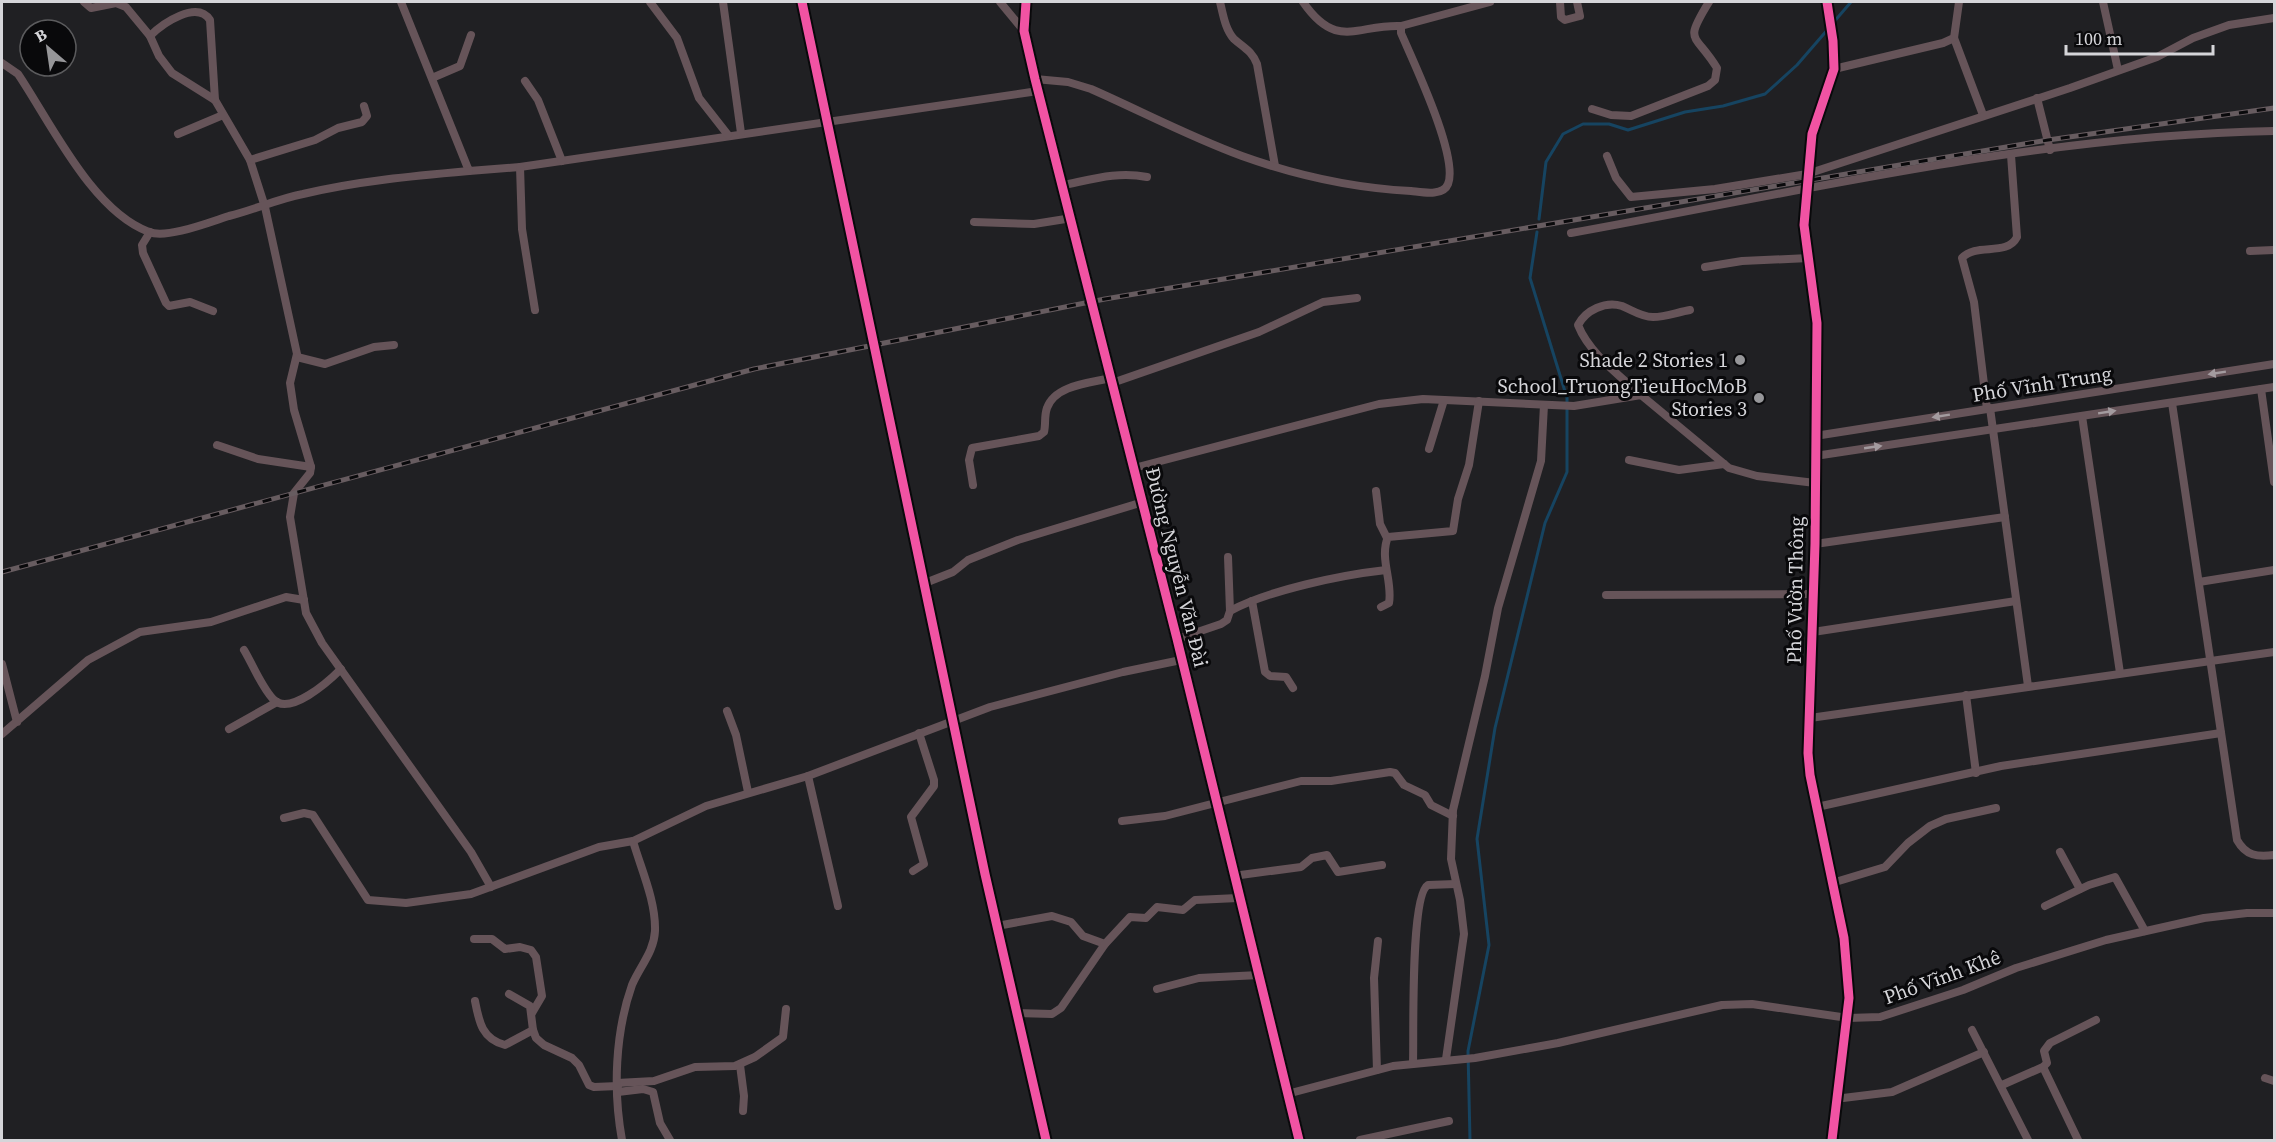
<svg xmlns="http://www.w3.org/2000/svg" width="2276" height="1142" font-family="'Source Serif 4',serif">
<rect width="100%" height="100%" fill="#202023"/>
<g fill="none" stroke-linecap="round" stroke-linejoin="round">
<g stroke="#164461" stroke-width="3">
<polyline points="1833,23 1851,2"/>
<polyline points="1539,219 1546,162 1563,134 1583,124 1609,124 1628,130 1685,112 1723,106 1765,94 1797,65 1829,28"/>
<polyline points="1470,1140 1468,1051 1489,945 1477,839 1495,728 1545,523 1567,472 1567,398 1530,278 1537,232"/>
</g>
<g stroke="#665459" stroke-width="8">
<polyline points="84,2 91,8 116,3 126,7 150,36 159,56 172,73 215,100 250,160 265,207 297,354 290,383 294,410 311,467 310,473 294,493 290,517 306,613 322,643 471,852 491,887"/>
<polyline points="401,2 469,171 520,167 1038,91"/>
<polyline points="650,2 677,38 699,98 728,135"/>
<polyline points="723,2 741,133"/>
<polyline points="802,2 985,874 1046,1140"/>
<polyline points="1000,2 1024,31"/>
<path d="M 1220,2 C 1223,14 1225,29 1234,39 C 1244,48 1252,51 1257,64 L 1275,166"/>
<path d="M 1303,2 C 1337,51 1357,24 1401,26"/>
<polyline points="1560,2 1561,17 1565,20 1580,16 1577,2"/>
<polyline points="1827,2 1833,41 1834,69 1812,134 1804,225 1817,323 1815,544 1808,753 1810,775 1844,938 1849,998 1832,1140"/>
<polyline points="2103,2 2118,70"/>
<path d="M 150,36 C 163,23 197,0 210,20 L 215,100"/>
<polyline points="1954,38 1983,115"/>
<path d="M 2,63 L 18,74 C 51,123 92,211 149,232 C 167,239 210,222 229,216 C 254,210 277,199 303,194 C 358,181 413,176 469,171"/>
<polyline points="1834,69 1943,43 1954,38 1959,2"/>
<polyline points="432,78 460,66 471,35"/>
<path d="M 1035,79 L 1068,82 L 1091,89 C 1141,111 1190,137 1242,156 C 1295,175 1354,188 1411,191 C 1421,192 1443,197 1448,184 C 1459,157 1413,61 1401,33 L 1401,26 L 1490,2"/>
<polyline points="525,81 538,100 562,161"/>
<polyline points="2037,98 2050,150"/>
<path d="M 1592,109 L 1611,115 L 1631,116 L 1708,86 L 1715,80 L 1717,68 C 1695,32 1683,44 1709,2"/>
<polyline points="178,134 223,115"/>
<polyline points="1607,156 1616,178 1631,197 1715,189 1807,174 2070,88 2157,57 2193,38 2229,25 2274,18"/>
<polyline points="250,160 315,140 338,128 362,122 367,116 364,106"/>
<polyline points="520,167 522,229 535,310"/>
<path d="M 1064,185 C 1093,179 1118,171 1147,177"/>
<polyline points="974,222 1034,224 1072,218"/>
<polyline points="150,232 142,245 143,253 166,303 169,306 190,302 213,311"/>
<path d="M 1571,233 C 1804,191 2037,135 2274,131"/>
<polyline points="2250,251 2274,250"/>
<polyline points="1705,267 1742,261 1809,258"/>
<polyline points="297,357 325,364 374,347 394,345"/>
<polyline points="1112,383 1259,332 1323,302 1357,298"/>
<polyline points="2261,389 2274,482"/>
<path d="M 1641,395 C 1619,375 1589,353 1578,325 C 1586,310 1605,301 1622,306 C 1632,310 1641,317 1653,317 C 1665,317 1678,312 1690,310"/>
<path d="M 2172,403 L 2237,840 C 2246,856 2257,857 2274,855"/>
<polyline points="1990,408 2028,686"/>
<path d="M 1987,409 L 1974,302 L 1962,258 C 1976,242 2007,257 2017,237 L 2011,155"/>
<polyline points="2082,416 2120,673"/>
<polyline points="1815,436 2274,364"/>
<polyline points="217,445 258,459 311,467"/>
<polyline points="1429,449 1444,400"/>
<polyline points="1815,456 2274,387"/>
<polyline points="1629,460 1679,470 1724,464"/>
<polyline points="1134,468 1379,404 1423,399 1574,406 1641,395 1729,468 1757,476 1815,483"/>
<path d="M 973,485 L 969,460 L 972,448 L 1039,436 L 1044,432 C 1046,424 1044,416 1047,408 C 1055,385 1090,383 1111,378"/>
<polyline points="1376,491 1380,524 1387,538"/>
<polyline points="1815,544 2005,517"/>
<polyline points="1228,557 1230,611"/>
<polyline points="2199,582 2274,570"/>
<polyline points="925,583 953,572 968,560 1018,540 1143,502"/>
<polyline points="1606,595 1814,594"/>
<polyline points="1252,601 1265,672 1270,676 1286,677 1293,688"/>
<path d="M 1381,607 L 1389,603 C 1393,582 1379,558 1388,537 L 1453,531 L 1458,499 L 1469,465 L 1479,401"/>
<polyline points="1813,632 2016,601"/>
<path d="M 1177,639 L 1221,624 L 1227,620 L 1230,611 C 1269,590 1341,575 1386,570"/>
<path d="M 244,650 C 253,665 261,686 273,699 C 289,717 329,681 341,669"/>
<polyline points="2,664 17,722"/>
<polyline points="1966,695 1976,773"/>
<polyline points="727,711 736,735 748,792"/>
<polyline points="1810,718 2274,652"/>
<polyline points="229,729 277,702"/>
<polyline points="2,734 88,660 140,632 211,622 286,597 304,600"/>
<polyline points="808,776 838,906"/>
<polyline points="1817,807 2001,766 2221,733"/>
<polyline points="284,818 304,813 313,815 368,900 406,903 471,894 599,847 633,841 706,806 808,776 990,707 1123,672 1181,660"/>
<polyline points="1122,821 1165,816 1301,781 1331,781 1390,772 1395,773 1404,785 1425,795 1431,805 1453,816"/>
<polyline points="2060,852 2080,889"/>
<polyline points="913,871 924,864 911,817 934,786 934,780 919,733"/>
<polyline points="1233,876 1301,867 1312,858 1327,855 1338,872 1382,865"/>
<polyline points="1832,883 1885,867 1908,843 1930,826 1946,819 1996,808"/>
<polyline points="2045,906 2089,885 2115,877 2145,931"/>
<polyline points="997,926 1052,916 1071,922 1083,936 1105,944"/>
<polyline points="474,939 492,939 505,949 520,947 531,950 536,957 542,996 532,1013"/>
<polyline points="1157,989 1199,978 1259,975"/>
<polyline points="509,994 530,1006 533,1030 536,1038 544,1045 572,1058 579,1065 589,1085 594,1087 618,1086"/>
<path d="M 475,1001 C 479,1022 482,1039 505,1045 L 533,1030"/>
<polyline points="1016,1013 1052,1014 1061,1008 1105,944 1130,917 1146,918 1157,907 1183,910 1195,900 1238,898"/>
<polyline points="1972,1030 2028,1140"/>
<polyline points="1446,1059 1464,934 1460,900 1451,859 1453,810 1485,676 1498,608 1541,461 1544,405"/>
<path d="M 1413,1063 C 1414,1036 1410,895 1428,885 L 1456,884"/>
<polyline points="740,1065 744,1096 743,1111"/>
<polyline points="2043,1067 2078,1140"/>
<polyline points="1377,1070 1374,978 1378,941"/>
<polyline points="2265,1078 2274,1081"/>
<polyline points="617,1083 654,1081 695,1067 735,1066 755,1057 783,1037 786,1009"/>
<polyline points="2002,1085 2043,1067 2047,1063 2044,1051 2050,1043 2096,1020"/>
<polyline points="618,1092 643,1089 653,1092 660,1123 670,1140"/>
<polyline points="1287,1094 1393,1066 1475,1058 1558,1043 1722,1005 1752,1004 1848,1018 1880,1017 1963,990 2016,968 2106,940 2204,918 2247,913 2274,913"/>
<polyline points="1835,1099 1892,1092 1984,1052"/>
<path d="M 622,1140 C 613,1091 615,1033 632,985 C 640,966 654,952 655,931 C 656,901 641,869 633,841"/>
<polyline points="1360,1140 1449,1121"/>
</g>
<polyline stroke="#68565d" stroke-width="12" points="1026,2 1024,31 1035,79 1177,639 1299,1140"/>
<g stroke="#675c60" stroke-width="5">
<polyline id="rail" points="2,572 754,369 1105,299 2048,140 2274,108"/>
</g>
<use href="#rail" stroke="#09090b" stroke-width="3" stroke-dasharray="9" stroke-linecap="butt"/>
<g stroke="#09090b" stroke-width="13">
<g id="cycleway">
<polyline points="802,2 985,874 1046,1140"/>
<polyline points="1026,2 1024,31 1035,79 1177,639 1299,1140"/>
<polyline points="1827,2 1833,41 1834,69 1812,134 1804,225 1817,323 1815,544 1808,753 1810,775 1844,938 1849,998 1832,1140"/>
</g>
</g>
<use href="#cycleway" stroke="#f153a3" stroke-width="9"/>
</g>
<defs><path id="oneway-solid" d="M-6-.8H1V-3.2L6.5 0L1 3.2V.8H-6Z" transform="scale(1.5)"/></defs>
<g fill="#a39b9f">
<use href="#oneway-solid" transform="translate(2217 373) rotate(171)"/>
<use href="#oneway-solid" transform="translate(2107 412) rotate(-9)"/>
<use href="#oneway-solid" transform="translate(1941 416) rotate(171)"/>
<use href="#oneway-solid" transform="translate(1873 447) rotate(-8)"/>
</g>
<g fill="#969699" stroke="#09090b" stroke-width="2">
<circle cx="1740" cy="360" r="6"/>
<circle cx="1759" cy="398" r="6"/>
</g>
<g text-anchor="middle" stroke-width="6" stroke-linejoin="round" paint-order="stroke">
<g font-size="20" fill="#d5d5d9" stroke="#09090b" text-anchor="end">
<text x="1728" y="367">Shade 2 Stories 1</text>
<text x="1747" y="393">School_TruongTieuHocMoB<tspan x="1747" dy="23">Stories 3</tspan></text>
</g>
<g font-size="20" fill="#d5d5d9" stroke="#09090b">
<text transform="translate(2042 384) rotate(-9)" y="7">Phố Vĩnh Trung</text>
<text transform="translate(1177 567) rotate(76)" y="7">Đường Nguyễn Văn Đài</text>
<text transform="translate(1795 590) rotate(-89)" y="7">Phố Vườn Thông</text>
<text transform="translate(1942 977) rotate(-20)" y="7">Phố Vĩnh Khê</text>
</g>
</g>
<rect width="2276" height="1142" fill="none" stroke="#d5d5d9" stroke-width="6"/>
<g transform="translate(48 48) rotate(331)"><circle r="28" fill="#09090b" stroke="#5b5b5d" stroke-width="1.5"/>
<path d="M0-4.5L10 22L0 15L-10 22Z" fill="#969699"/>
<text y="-9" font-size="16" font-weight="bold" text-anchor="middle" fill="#d5d5d9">B</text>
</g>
<path d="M2066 45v9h147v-9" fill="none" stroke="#d5d5d9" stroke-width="3"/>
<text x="2075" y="45" font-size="18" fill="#d5d5d9" stroke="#09090b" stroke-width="4.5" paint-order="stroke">100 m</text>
</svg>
